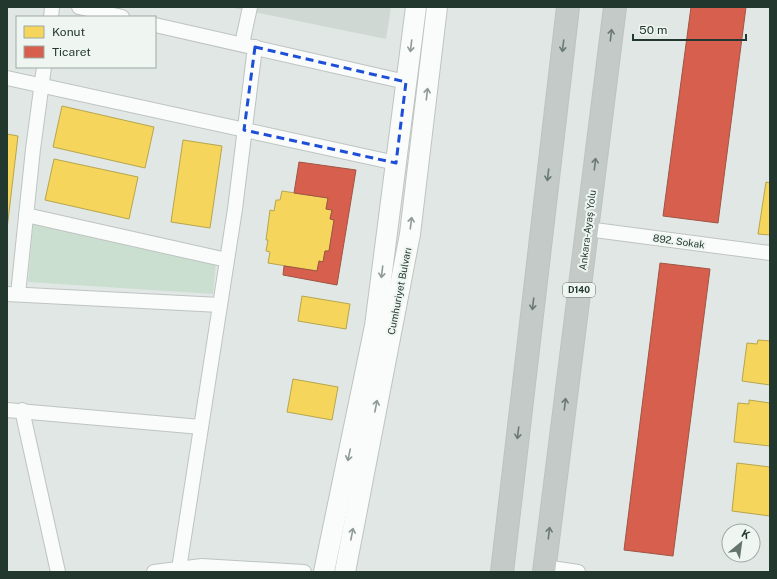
<svg xmlns="http://www.w3.org/2000/svg" width="777" height="579" font-family="'Public Sans',sans-serif">
<rect width="100%" height="100%" fill="#e1e7e4"/>
<polygon fill="#d0d8d3" points="229,7 391,7 386,39"/>
<polygon fill="#cbdfd0" points="33,223 216,262 213,294 28,282"/>
<g fill="#f6d55c" stroke="#b6a64e">
<polygon points="62,106 154,127 145,168 53,147"/>
<polygon points="7,134 18,136 7,229"/>
<polygon points="183,140 222,146 210,228 171,222"/>
<polygon points="54,159 138,177 129,219 45,200"/>
<polygon points="766,182 770,183 770,235 758,234"/>
<polygon points="282,191 328,198 326,209 332,210 330,219 334,220 329,251 325,251 323,262 319,261 317,271 268,263 270,252 266,251 268,240 266,240 270,210 274,211 276,200 280,200"/>
<polygon points="302,296 350,304 346,329 298,321"/>
<polygon points="758,340 770,341 770,385 742,381 747,343 757,344"/>
<polygon points="293,379 338,387 332,420 287,412"/>
<polygon points="749,400 770,403 770,446 734,442 738,403 749,404"/>
<polygon points="737,463 770,467 770,516 732,511"/>
</g>
<g fill="#d6604d" stroke="#a05444">
<polygon points="691,7 746,7 718,223 663,216"/>
<polygon points="299,162 356,170 337,285 283,275 284,266 317,271 319,261 323,262 325,251 329,251 334,220 330,219 332,210 326,209 328,198 294,193"/>
<polygon points="660,263 710,269 673,556 624,550"/>
</g>
<g fill="none" stroke-linecap="round" stroke-linejoin="round">
<g stroke="#bec4c1" stroke-width="16">
<g id="minor">
<polyline points="79,7 122,17"/>
<polyline points="51,17 52,7"/>
<polyline points="155,25 406,82"/>
<polyline points="242,44 250,7"/>
<polyline points="7,78 396,163"/>
<polyline points="26,215 227,260"/>
<polyline points="587,229 770,253"/>
<polyline points="7,294 220,305"/>
<polyline points="18,294 33,149 44,67"/>
<polyline points="7,410 201,427"/>
<polyline points="22,410 58,572"/>
<polyline points="545,567 578,572"/>
<polyline points="179,569 235,209 255,47"/>
<polyline points="154,572 202,566 304,572"/>
</g>
</g>
<g stroke="#bec4c1" stroke-width="22">
<g id="secondary">
<polyline points="324,572 375,326 416,7"/>
<polyline points="345,572 410,234 437,7"/>
</g>
</g>
<g stroke="#bcc3c0" stroke-width="24">
<g id="trunk">
<polyline points="502,572 568,7"/>
<polyline points="544,572 615,7"/>
</g>
</g>
<use href="#minor" stroke="#fafbfb" stroke-width="14"/>
<use href="#secondary" stroke="#fafbfb" stroke-width="20"/>
<use href="#trunk" stroke="#c4cac7" stroke-width="22"/>
</g>
<defs><path id="oneway-shaft" d="M-6 0H5M1.5-3L5.5 0L1.5 3" fill="none" stroke-width="1.6" stroke-linecap="round" stroke-linejoin="round"/></defs>
<g stroke="#6b7a73">
<use href="#oneway-shaft" transform="translate(611 35) rotate(-83)"/>
<use href="#oneway-shaft" transform="translate(563 46) rotate(97)"/>
<use href="#oneway-shaft" transform="translate(595 164) rotate(-83)"/>
<use href="#oneway-shaft" transform="translate(548 175) rotate(97)"/>
<use href="#oneway-shaft" transform="translate(533 304) rotate(97)"/>
<use href="#oneway-shaft" transform="translate(565 404) rotate(-83)"/>
<use href="#oneway-shaft" transform="translate(518 433) rotate(97)"/>
<use href="#oneway-shaft" transform="translate(549 533) rotate(-83)"/>
</g>
<g stroke="#8e9a95">
<use href="#oneway-shaft" transform="translate(411 46) rotate(97)"/>
<use href="#oneway-shaft" transform="translate(427 94) rotate(-83)"/>
<use href="#oneway-shaft" transform="translate(411 223) rotate(-83)"/>
<use href="#oneway-shaft" transform="translate(382 272) rotate(97)"/>
<use href="#oneway-shaft" transform="translate(376 406) rotate(-79)"/>
<use href="#oneway-shaft" transform="translate(349 455) rotate(102)"/>
<use href="#oneway-shaft" transform="translate(352 534) rotate(-79)"/>
</g>
<path fill="none" stroke="#1d4ed8" stroke-width="3" stroke-dasharray="8 5" stroke-linejoin="round" d="M 255,47 L 406,82 L 396,163 L 244,130 Z"/>
<g text-anchor="middle" stroke-width="4" stroke-linejoin="round" paint-order="stroke">
<rect fill="#eff6f2" stroke="#60716a" stroke-width="1" x="563" y="283" width="32" height="14" rx="3"/>
<g font-size="9" font-weight="bold" fill="#22382f">
<text x="579" y="293">D140</text>
</g>
<g font-size="10" fill="#22382f" stroke="#eff6f2">
<text transform="translate(587 230) rotate(-83)" y="4">Ankara-Ayaş Yolu</text>
<text transform="translate(679 241) rotate(8)" y="4">892. Sokak</text>
<text transform="translate(399 291) rotate(-79)" y="4">Cumhuriyet Bulvarı</text>
</g>
</g>
<rect width="777" height="579" fill="none" stroke="#22382f" stroke-width="16"/>
<rect x="16" y="16" width="140" height="52" fill="#eff6f2" stroke="#9daaa4"/>
<rect x="24" y="26" width="20" height="12" fill="#f6d55c" stroke="#9daaa4"/>
<text x="52" y="36" font-size="12" fill="#22382f">Konut</text>
<rect x="24" y="46" width="20" height="12" fill="#d6604d" stroke="#9daaa4"/>
<text x="52" y="56" font-size="12" fill="#22382f">Ticaret</text>
<g transform="translate(741 543) rotate(29)"><circle r="19" fill="#eff6f2" stroke="#9daaa4"/>
<path d="M0-3L7 15L0 10L-7 15Z" fill="#65756e"/>
<text y="-6" font-size="11" font-weight="bold" text-anchor="middle" fill="#22382f">K</text>
</g>
<path d="M633 34v6h113v-6" fill="none" stroke="#22382f" stroke-width="2"/>
<text x="639" y="34" font-size="12" fill="#22382f" stroke="#eff6f2" stroke-width="3" paint-order="stroke">50 m</text>
</svg>
